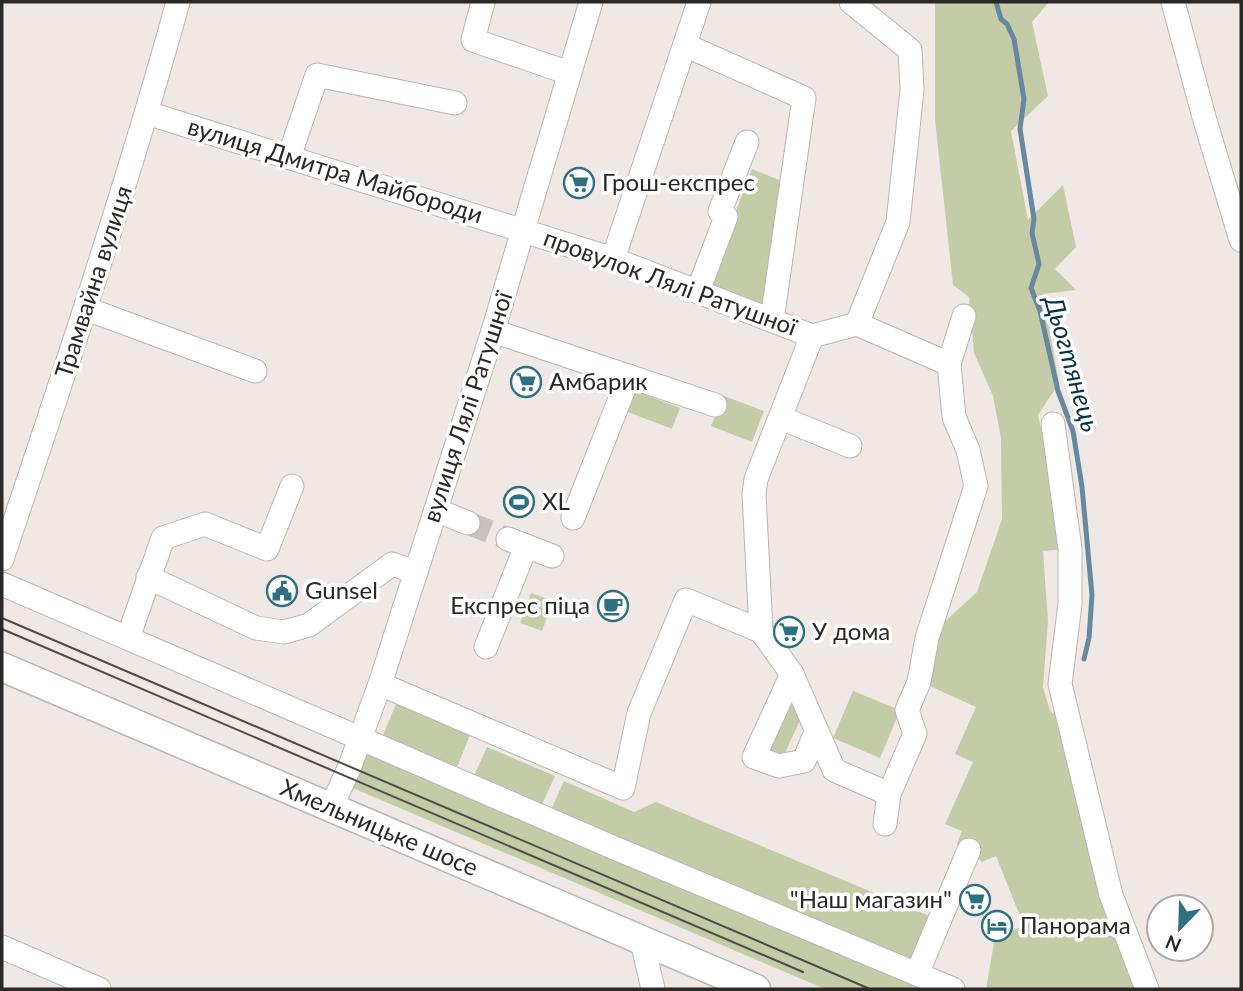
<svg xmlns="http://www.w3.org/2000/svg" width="1243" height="991" font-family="Lato,sans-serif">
<rect width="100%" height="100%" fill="#efe8e4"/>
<g fill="#c4cca7">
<polygon points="935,2 1049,2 1032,22 1048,96 1011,131 1028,220 1063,185 1076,247 1055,269 1076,290 1043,294 1059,383 1038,415 1068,549 1043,551 1048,621 1043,687 1050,711 1068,723 1147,989 986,989 995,937 1024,926 996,856 982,862 969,850 957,844 962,831 945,824 973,762 955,754 976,707 923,683 927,638 977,592 1002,519 1001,438 993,396 974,353 969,297 953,285 935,120"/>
<polygon points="752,169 784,182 767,307 708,284"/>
<polygon points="636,391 680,408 672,429 628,412"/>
<polygon points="724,396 764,411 752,442 711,426"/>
<polygon points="531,593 553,601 542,631 520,623"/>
<polygon points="792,674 806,707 779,766 754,757"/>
<polygon points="853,691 900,710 880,758 833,738"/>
<polygon points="396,704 470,735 455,772 381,740"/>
<polygon points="487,747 555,776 540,809 472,780"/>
<polygon points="364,752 612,859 620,844 550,812 564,781 634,812 656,802 939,920 917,974 953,989 825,989 348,786"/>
</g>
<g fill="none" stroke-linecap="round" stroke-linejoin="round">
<polyline stroke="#6789a0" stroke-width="5" points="996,2 1001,19 1007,24 1014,39 1024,99 1020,129 1034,219 1032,233 1039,264 1031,288 1040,311 1058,391 1073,431 1082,487 1092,595 1089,638 1084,659"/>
<polyline stroke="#c8c2be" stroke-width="23" stroke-dasharray="23 11" stroke-linecap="butt" points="468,523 508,539"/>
<g stroke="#bbb4b1" stroke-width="25">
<g id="minor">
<polyline points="483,2 473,40 569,73"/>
<polyline points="1173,2 1204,117 1241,240"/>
<polyline points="685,45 804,98 772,320"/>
<polyline points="147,113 613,259 812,336 857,324"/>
<polyline points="289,157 317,75 455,103"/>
<polyline points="613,259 699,2"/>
<polyline points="698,291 726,217 720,211 747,142"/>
<polyline points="87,309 255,371"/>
<polyline points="493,331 715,405"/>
<polyline points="812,336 756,479 754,494 761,631 792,674 834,770 889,794 915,734 907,710 919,682 927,638 976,486 968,450 954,417 949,364 857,324 898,222 912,90 910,50 851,2"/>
<polyline points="949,364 964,316"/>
<polyline points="781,418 850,446"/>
<polyline points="1053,424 1070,549 1070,604 1060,684 1111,895 1147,989"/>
<polyline points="436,510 468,523"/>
<polyline points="573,518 629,376"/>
<polyline points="508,539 552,556"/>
<path d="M 2,559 C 64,374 126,190 178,2"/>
<polyline points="148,577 256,628 284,632 309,625 392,564 416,572"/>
<polyline points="2,584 617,849 953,989"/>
<polyline points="128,638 163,538 205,524 267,549 292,486"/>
<polyline points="486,647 526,546"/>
<polyline points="792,674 754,757 779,766 804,761 816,732"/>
<polyline points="380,684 623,788 639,713 686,600 761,631"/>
<polyline points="331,808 350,766 380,684 493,331 591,2"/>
<polyline points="885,824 889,794"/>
<polyline points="642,941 653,989"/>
<polyline points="2,947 99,989"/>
<polyline points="917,974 969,850"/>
</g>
</g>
<g stroke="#bbb4b1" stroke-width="31">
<polyline id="major" points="2,667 756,989"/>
</g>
<use href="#minor" stroke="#fff" stroke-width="23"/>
<use href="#major" stroke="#fff" stroke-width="28"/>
<g stroke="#4e4b48" stroke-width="2">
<polyline points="2,618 870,989"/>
<polyline points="2,629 803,972"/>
</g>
</g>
<defs>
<g id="supermarket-ring" transform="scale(1.575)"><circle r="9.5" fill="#fff" stroke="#2e7082" stroke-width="1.5"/><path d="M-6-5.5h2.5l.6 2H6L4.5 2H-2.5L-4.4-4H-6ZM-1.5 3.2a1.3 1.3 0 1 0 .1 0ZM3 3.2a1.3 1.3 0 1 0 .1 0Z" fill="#2e7082"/></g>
<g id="stadium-ring" transform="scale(1.575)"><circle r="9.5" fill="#fff" stroke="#2e7082" stroke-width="1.5"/><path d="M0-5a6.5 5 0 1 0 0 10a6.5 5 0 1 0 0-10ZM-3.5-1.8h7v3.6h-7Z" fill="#2e7082"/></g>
<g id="civic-ring" transform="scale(1.575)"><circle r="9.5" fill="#fff" stroke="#2e7082" stroke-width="1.5"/><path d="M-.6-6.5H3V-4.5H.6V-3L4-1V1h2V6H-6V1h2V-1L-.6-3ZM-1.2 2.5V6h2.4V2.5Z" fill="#2e7082"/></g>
<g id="cafe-ring" transform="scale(1.575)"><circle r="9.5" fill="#fff" stroke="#2e7082" stroke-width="1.5"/><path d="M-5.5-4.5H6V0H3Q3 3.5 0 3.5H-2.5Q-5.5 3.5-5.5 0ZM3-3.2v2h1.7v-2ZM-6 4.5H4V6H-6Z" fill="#2e7082"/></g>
<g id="hotel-ring" transform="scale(1.575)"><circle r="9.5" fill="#fff" stroke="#2e7082" stroke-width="1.5"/><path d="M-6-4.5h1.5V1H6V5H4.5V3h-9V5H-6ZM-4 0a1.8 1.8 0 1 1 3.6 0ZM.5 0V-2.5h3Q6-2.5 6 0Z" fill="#2e7082"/></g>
</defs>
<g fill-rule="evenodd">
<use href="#supermarket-ring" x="579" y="183"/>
<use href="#supermarket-ring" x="526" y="382"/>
<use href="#stadium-ring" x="519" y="502"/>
<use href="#civic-ring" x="282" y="591"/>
<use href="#cafe-ring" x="613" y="606"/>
<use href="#supermarket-ring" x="789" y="632"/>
<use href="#supermarket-ring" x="975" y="900"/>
<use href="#hotel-ring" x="997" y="926"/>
</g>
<g text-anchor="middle" stroke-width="7" stroke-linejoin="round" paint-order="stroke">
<g font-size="24" fill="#2b2927" stroke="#fff">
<text transform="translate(335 171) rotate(17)" y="8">вулиця Дмитра Майбороди</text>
<text transform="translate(94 282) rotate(-72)" y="8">Трамвайна вулиця</text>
<text transform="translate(670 283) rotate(20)" y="8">провулок Лялі Ратушної</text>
<text transform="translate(468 407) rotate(-72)" y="8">вулиця Лялі Ратушної</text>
<text transform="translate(379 828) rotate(23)" y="8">Хмельницьке шосе</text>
</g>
<g font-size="24" fill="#2b2927" stroke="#fff" text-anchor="start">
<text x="602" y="191">Грош-експрес</text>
<text x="549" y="390">Амбарик</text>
<text x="542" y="510">XL</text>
<text x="305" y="599">Gunsel</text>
<text x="590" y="614" text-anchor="end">Експрес піца</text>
<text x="812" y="640">У дома</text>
<text x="952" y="908" text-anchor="end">"Наш магазин"</text>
<text x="1020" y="934">Панорама</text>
</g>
<g font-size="26" font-style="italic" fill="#063148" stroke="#fff">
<text transform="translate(1072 364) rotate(74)" y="9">Дьогтянець</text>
</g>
</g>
<rect width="1243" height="991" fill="none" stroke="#2b2927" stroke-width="7"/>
<g transform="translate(1180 928) rotate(203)"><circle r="33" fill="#ffffff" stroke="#aaa9a9" stroke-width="2"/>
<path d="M0-5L12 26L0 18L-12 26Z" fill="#2e7082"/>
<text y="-10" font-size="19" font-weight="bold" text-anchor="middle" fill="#2b2927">N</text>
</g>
</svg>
